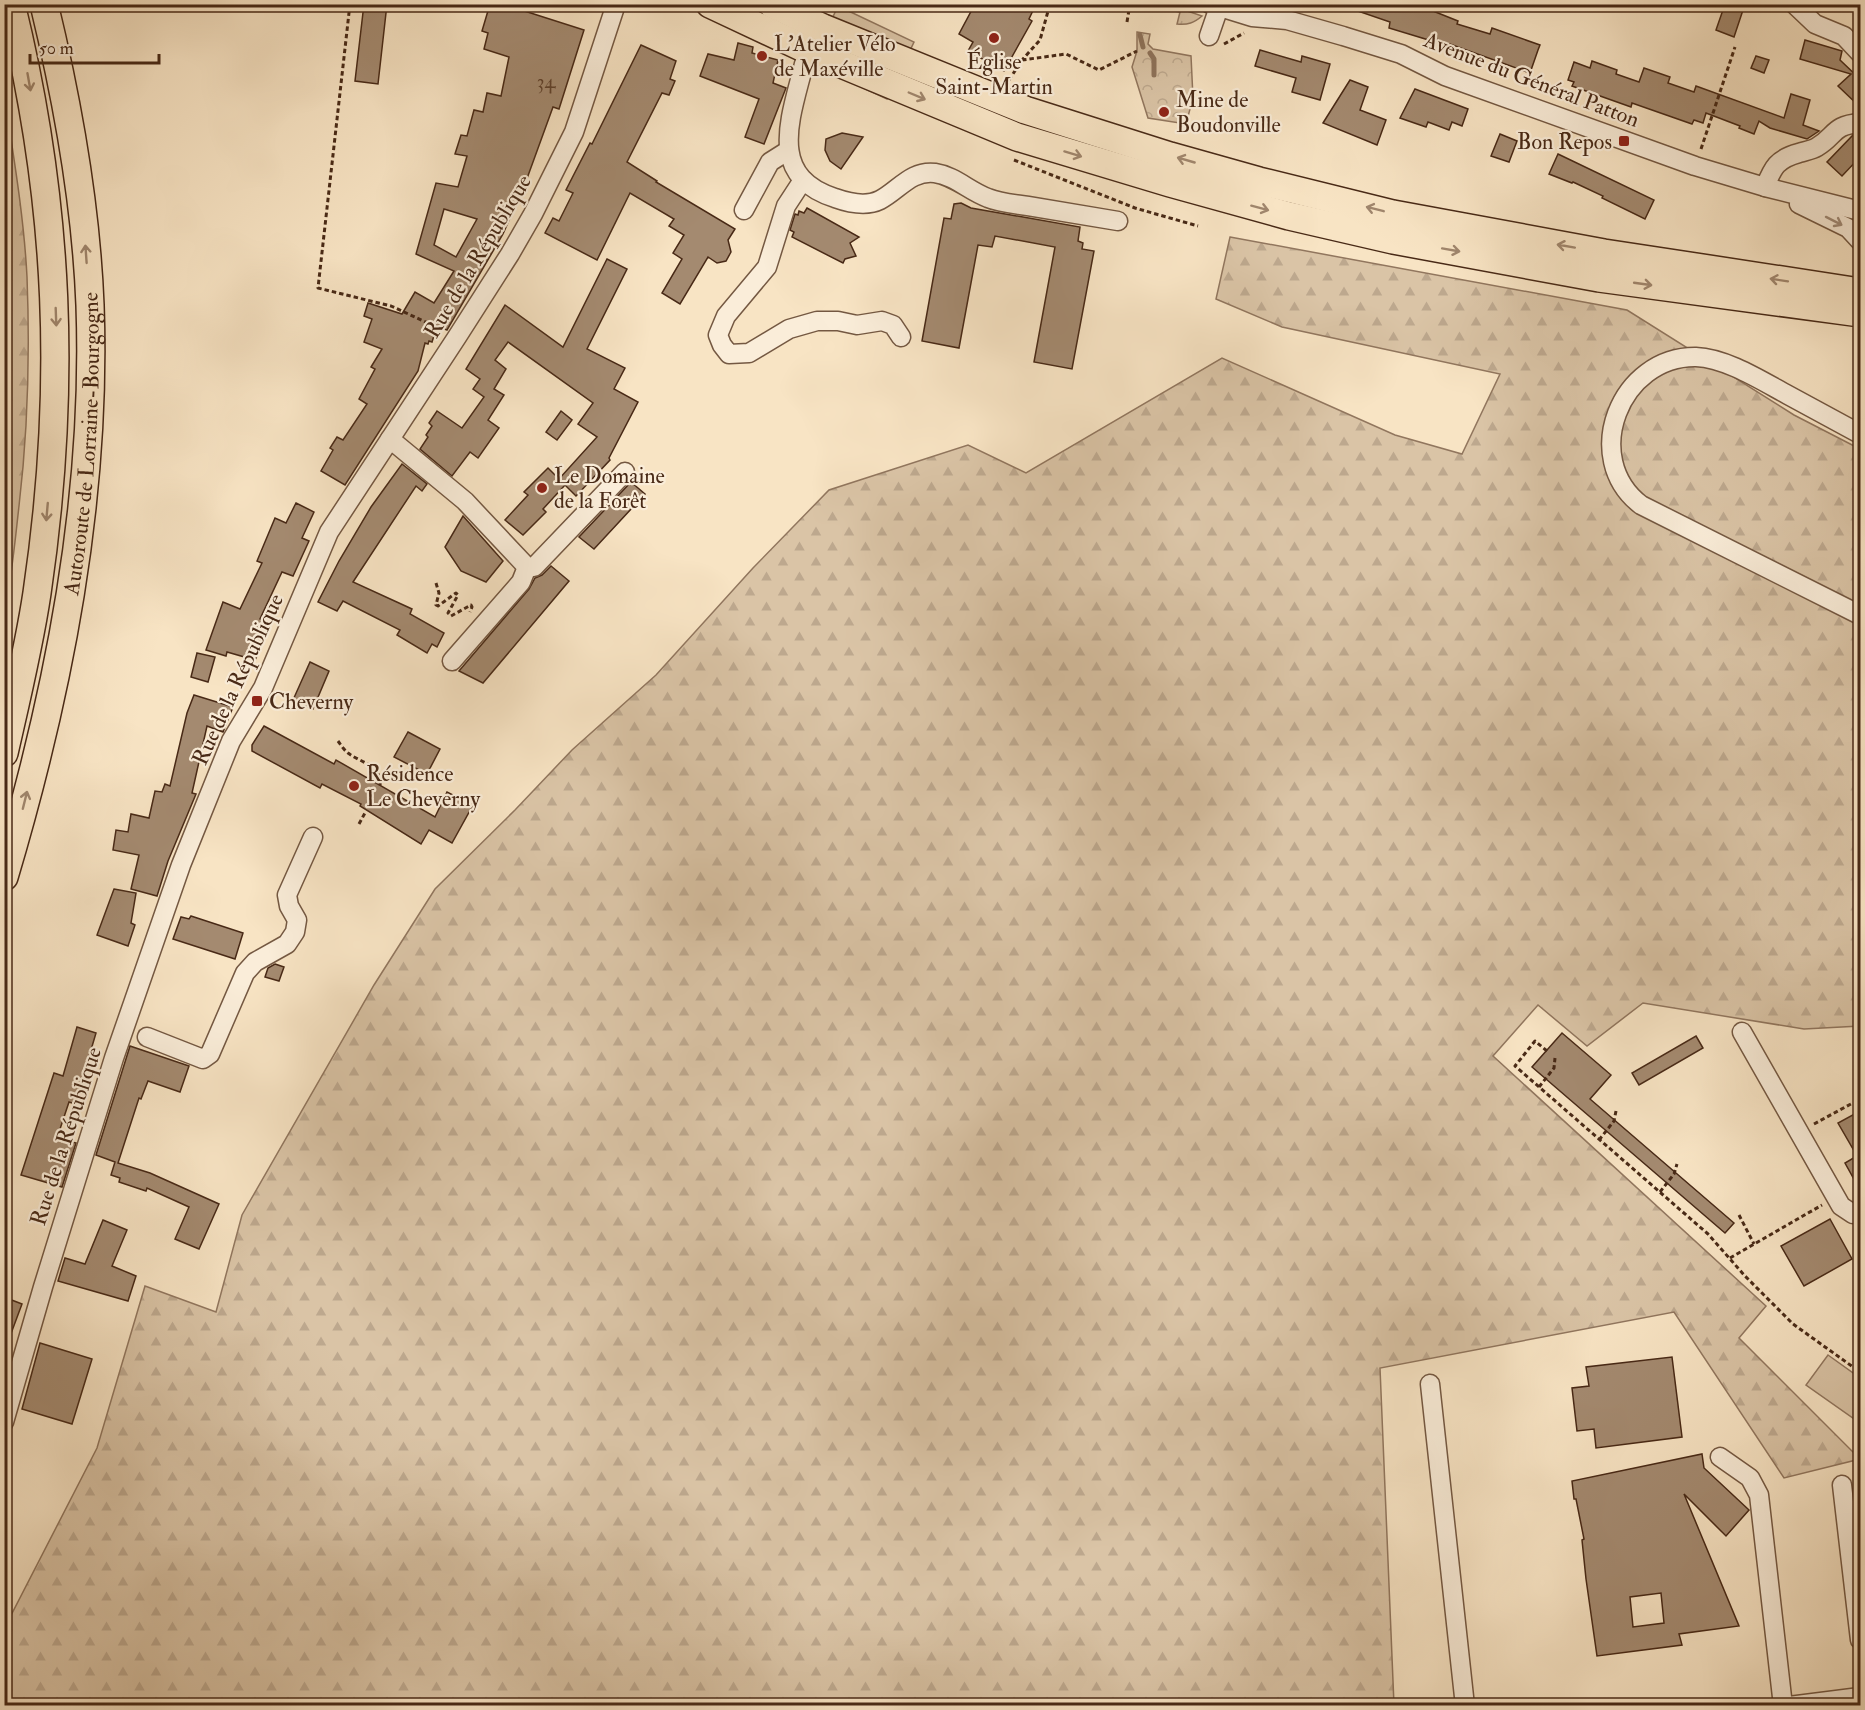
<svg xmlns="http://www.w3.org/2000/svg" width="1865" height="1710" font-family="'IM FELL Double Pica',serif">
<defs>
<pattern id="grass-tufts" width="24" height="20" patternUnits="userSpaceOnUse" patternTransform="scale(1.5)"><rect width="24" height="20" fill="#dac4a6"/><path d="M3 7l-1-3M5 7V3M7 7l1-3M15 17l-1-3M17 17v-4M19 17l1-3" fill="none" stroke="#bda88e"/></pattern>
<pattern id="forest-firs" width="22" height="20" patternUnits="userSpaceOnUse" patternTransform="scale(1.5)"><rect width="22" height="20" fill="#dac4a6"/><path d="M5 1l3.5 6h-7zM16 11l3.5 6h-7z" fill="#bda88e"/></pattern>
<pattern id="park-crowns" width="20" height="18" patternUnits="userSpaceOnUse" patternTransform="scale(1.5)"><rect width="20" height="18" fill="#dac4a6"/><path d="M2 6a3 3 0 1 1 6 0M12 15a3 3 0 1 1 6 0" fill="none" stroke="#bda88e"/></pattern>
</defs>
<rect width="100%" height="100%" fill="#f8e4c4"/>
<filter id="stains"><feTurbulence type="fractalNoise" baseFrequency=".00333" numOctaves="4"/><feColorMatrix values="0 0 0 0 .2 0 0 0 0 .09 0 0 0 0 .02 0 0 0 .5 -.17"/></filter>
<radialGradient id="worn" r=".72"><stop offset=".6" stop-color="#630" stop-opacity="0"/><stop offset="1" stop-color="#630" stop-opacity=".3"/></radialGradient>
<path fill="url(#grass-tufts)" stroke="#91765e" stroke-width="1.5" d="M 1145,5 L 1170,5 L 1202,16 C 1194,23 1188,25 1177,24 L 1180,12 Z"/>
<g fill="url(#forest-firs)" stroke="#91765e" stroke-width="1.5">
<path d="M 5,100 C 14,159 24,218 27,277 C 30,354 28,430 19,506 C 15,541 12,575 5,610 Z"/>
<polygon points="1230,237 1627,310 1794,415 1860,449 1860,1026 1804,1029 1643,1003 1587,1046 1538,1005 1493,1056 1766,1306 1739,1338 1860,1459 1784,1478 1674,1312 1380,1368 1394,1705 5,1705 4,1629 97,1448 145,1286 216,1312 242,1215 374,985 435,889 515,810 572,750 656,675 753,568 829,490 968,445 1026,473 1222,358 1395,435 1462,454 1500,374 1282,327 1216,299"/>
</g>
<polygon fill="url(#park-crowns)" stroke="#91765e" stroke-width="1.5" points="1137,32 1150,34 1148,44 1153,49 1191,56 1193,98 1186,124 1148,118 1132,67 1137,51"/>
<g fill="#dac4a6" stroke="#91765e" stroke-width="1.5">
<polygon points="838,6 914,42 887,99 811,64"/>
<polygon points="1828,1355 1860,1378 1860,1423 1806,1385"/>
</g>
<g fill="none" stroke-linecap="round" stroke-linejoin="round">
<g stroke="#8e735b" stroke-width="5">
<polyline points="1140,35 1143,47"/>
<polyline points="1150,53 1154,59 1154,75"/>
</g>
</g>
<g fill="#a48a70" stroke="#482916" stroke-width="1.5" fill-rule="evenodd">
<polygon points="364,4 387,4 378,84 355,81"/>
<path d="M 490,4 L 516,4 L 515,8 L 584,30 L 559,109 L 553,107 L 525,184 L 503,234 L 447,330 L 437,326 L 432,342 L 429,341 L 428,344 L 425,343 L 418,371 L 345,485 L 321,471 L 333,450 L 330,448 L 337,437 L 343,440 L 367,404 L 359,399 L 375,369 L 371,367 L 382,349 L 364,342 L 372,319 L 364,316 L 368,303 L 402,314 L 415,292 L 434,303 L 454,271 L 416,254 L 436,183 L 458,187 L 467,156 L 455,154 L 461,135 L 467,136 L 474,110 L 483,112 L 487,93 L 501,96 L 509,57 L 484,49 L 488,33 L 482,31 ZM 444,209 L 477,219 L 456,257 L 434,245 Z"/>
<polygon points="975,4 1036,4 1029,19 1032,21 1004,71 968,51 973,42 959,34"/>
<polygon points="1346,4 1435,4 1433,11 1458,21 1457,24 1490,34 1492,28 1540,45 1538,50 1530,73 1433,38 1432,41 1389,28 1390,22 1346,7"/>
<polygon points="1725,4 1745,4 1734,37 1716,30"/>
<polygon points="1805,40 1842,51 1840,60 1860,79 1860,107 1838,86 1851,74 1800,59"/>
<polygon points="738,43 753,47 752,53 778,60 773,83 786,88 764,144 745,137 759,99 700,76 708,54 734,60"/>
<polygon points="641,45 676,61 670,79 675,81 669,95 662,93 627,162 657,181 656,182 735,229 728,240 731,252 726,261 717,263 708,257 680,304 662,293 682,259 673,253 684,235 669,226 674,219 630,193 597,260 545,233 553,218 559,221 573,193 566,190 590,143 592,144"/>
<polygon points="1260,50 1301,62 1302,56 1330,64 1320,100 1292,92 1296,78 1255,66"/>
<polygon points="1756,56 1769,60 1764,73 1751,68"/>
<polygon points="1592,61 1617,70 1616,74 1639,82 1644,68 1670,77 1668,83 1694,92 1696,86 1784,118 1791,94 1810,100 1803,125 1819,131 1807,139 1770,128 1759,121 1754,134 1739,128 1740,126 1706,113 1703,123 1694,120 1692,124 1632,103 1631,107 1572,86 1574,82 1568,80 1574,62 1590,68"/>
<polygon points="1350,80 1368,87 1360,110 1386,120 1377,145 1323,123"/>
<polygon points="1415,89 1468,109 1462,126 1452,122 1449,130 1428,122 1426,127 1400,118"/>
<polygon points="842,133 863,137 841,169 830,161 825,150 826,139"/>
<polygon points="1500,134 1517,141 1509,162 1491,156"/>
<polygon points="1860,134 1860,157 1842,176 1827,162 1853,135"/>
<polygon points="1558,154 1654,200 1645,219 1602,198 1603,196 1573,182 1572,183 1549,174"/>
<polygon points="961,203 971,208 1080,227 1078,241 1083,243 1082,249 1094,251 1072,369 1034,362 1055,247 995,236 992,247 978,245 959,348 922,341 944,218 951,219 954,204"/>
<polygon points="807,208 859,237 850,243 856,256 845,259 843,263 792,237 794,232 790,230 795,214 798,215 799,211 804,213"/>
<polygon points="607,259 627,269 587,349 625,368 614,389 638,402 609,458 610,460 576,496 565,485 543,509 546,512 523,535 505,520 528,495 524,492 548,468 559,479 597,437 578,424 593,403 508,342 495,360 506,369 494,389 504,395 488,420 499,428 478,458 470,452 452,476 420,449 428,437 426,435 432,426 429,423 437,411 462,428 484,397 473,389 480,379 466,369 505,305 563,347"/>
<polygon points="561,411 572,420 557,440 546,432"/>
<polygon points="402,464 427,484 422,491 416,486 353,582 412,609 410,614 444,633 437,647 432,644 427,653 397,635 400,630 343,601 337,611 318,602 339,561 371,507"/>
<polygon points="631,482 645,494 594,549 579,537"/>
<polygon points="296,503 314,512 302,538 309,541 293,576 282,572 260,619 268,623 262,634 266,636 255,660 227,652 226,656 206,650 223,602 240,609 262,563 257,561 275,518 286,523"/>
<polygon points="463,516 503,561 486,582 461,571 445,547"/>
<polygon points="551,566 569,581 483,683 459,671 529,589 535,578 542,575"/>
<polygon points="197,653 215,657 208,682 191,677"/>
<polygon points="310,662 329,671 313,709 293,700"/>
<polygon points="194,695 233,707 223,732 207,726 192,793 196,794 168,861 157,896 131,889 139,855 113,850 116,830 128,832 131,814 149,818 155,791 162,792 165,784 170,786 187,713"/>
<polygon points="264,726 334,764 336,760 435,817 447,792 473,805 452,843 429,830 421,844 360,806 361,804 322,784 320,788 252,751 252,745"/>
<polygon points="408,732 440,749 427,774 394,757"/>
<polygon points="114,889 136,893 131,923 135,925 128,946 97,935"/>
<polygon points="191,916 243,933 235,959 173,939 181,917 189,919"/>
<polygon points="275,964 284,967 279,981 265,977 268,968"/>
<polygon points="77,1027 96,1033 75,1104 69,1102 57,1138 76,1143 62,1187 21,1175 54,1073 63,1076"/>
<polygon points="1562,1033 1611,1075 1590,1099 1734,1223 1725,1233 1532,1067"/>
<polygon points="1696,1036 1703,1048 1639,1085 1632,1073"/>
<polygon points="130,1046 189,1066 180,1092 148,1081 141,1099 139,1098 118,1163 150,1173 219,1204 199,1249 175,1239 189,1207 147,1188 146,1191 119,1182 120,1178 111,1175 115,1162 96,1155"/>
<polygon points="1860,1111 1860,1190 1845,1163 1857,1156 1838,1123"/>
<polygon points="1830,1219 1852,1259 1804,1286 1781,1246"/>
<polygon points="103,1220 127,1230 112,1266 136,1276 128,1301 58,1281 65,1258 85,1264"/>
<polygon points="9,1299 22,1304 6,1347 4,1312"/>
<polygon points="40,1343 92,1359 72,1424 22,1409"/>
<polygon points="1672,1357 1682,1437 1596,1448 1594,1429 1577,1431 1572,1388 1589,1386 1586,1367"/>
<path d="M 1702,1454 L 1704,1468 L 1749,1510 L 1726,1536 L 1684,1494 L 1739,1626 L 1679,1634 L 1682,1645 L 1597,1656 L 1586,1579 L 1582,1540 L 1584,1539 L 1576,1499 L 1574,1499 L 1572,1481 ZM 1661,1593 L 1664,1623 L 1633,1627 L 1630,1597 Z"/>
</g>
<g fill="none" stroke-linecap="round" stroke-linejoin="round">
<g stroke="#745842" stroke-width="21">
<g id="minor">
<polyline points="1210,4 1252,17 1287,20 1343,36 1401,54 1445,76 1695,166 1765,187 1860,211"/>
<polyline points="1794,4 1815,24 1844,36 1860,53"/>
<polyline points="1209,36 1219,7"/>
<path d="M 804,64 C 791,117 766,176 835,198 C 849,203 866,207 880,200 C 899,190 911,170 935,173 C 955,176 969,191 988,198 C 1000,203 1015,204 1028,206 C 1058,211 1088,216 1118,221"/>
<polyline points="803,180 786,206 767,267 726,316 718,335 722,345 729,354 749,353 789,329 817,321 838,321 857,325 882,321 893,325 901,337"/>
<path d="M 1765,187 C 1773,167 1777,159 1799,153 C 1805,151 1812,150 1817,147 C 1836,136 1832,125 1860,123"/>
<polyline points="1799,204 1848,228 1860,241"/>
<polyline points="744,210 770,162 789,150"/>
<path d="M 1860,434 C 1836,421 1812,408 1788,395 C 1762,381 1726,358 1696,357 C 1620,356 1580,458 1641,505 L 1860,615"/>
<polyline points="390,439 465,501 527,567"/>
<polyline points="527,567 534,567 625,472"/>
<polyline points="452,661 521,582 527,567"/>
<polyline points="1742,1032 1841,1206 1853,1214 1860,1213"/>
<polyline points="147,1037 203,1059 210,1054 245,973 255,962 287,944 295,932 297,920 289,906 287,895 313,837"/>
<polyline points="1430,1384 1465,1706"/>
<polyline points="4,1422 43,1287 114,1058 181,865 231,741 263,688 329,532 457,337 510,254 533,214 574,132 616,4"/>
<polyline points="1720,1457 1750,1478 1759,1495 1783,1706"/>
<polyline points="1842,1485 1860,1640"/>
<polyline points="1789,1706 1860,1697"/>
</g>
</g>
<g stroke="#482916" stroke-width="30">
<g id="highway">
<polyline points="710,4 810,51 1017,137 1170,183 1289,216 1393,240 1599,278 1860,313"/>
<polyline points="772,4 823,28 1025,110 1170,156 1259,181 1393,214 1604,253 1860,292"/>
<path d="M 4,753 C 16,700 29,647 37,593 C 67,390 60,204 11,4"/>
<path id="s1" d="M 4,877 C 59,692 97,498 90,305 C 86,203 68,103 44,4"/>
</g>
</g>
<g stroke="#482916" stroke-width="3" stroke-dasharray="4.5 3" stroke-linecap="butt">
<polyline points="350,4 318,288 391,306 443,330"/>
<polyline points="1127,22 1130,4"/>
<polyline points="1224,44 1244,33"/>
<polyline points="1022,60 1066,54 1099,70 1137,51"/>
<polyline points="1009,80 1022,60 1040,40 1050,4"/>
<polyline points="1701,149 1735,47"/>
<polyline points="1014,160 1135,208 1198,226"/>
<polyline points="436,583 439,593 436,605 438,606 456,593 458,595 448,613 451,616 471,605 472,607 470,612"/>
<path d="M 338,741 C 341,745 344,750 348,753 C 361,763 382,765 380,786"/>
<polyline points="359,824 366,811"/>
<polyline points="1547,1051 1535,1041 1515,1066 1708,1234 1745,1276 1793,1324 1860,1372"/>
<polyline points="1539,1087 1554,1068 1555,1058"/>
<polyline points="1814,1124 1860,1099"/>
<polyline points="1599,1140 1614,1121 1616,1111"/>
<polyline points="1660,1192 1674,1174 1677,1164"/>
<polyline points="1739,1215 1754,1244"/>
<polyline points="1730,1258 1822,1205"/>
</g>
<use href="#minor" stroke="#faedd9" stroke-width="18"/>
<use href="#highway" stroke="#f8e4c4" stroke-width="27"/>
</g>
<defs><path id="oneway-shaft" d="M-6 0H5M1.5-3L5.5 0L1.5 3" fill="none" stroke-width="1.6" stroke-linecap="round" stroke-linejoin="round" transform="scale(1.5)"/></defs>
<g stroke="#a0866d">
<use href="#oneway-shaft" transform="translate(29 82) rotate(80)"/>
<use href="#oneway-shaft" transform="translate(917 96) rotate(23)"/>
<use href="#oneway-shaft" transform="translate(1073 154) rotate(17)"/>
<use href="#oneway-shaft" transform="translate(1186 160) rotate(-164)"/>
<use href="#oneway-shaft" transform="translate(1260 208) rotate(15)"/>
<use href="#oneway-shaft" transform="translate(1375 209) rotate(-166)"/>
<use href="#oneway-shaft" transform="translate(1566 246) rotate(-170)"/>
<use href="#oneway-shaft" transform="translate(1451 250) rotate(10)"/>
<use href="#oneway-shaft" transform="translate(86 254) rotate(-94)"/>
<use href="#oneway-shaft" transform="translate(1779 280) rotate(-171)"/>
<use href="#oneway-shaft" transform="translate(1643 284) rotate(8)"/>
<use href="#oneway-shaft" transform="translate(56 317) rotate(88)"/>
<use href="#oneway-shaft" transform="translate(47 512) rotate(95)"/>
<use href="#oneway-shaft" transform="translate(25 800) rotate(-76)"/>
</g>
<use stroke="#a18b78" href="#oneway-shaft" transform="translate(1834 221) rotate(27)"/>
<g fill="#8f2418" stroke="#faedd9" stroke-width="2">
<circle cx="994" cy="38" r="6"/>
<circle cx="762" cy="56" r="6"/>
<circle cx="1164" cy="112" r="6"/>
<rect x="1618" y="135" width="12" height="12" rx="3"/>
<circle cx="542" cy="488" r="6"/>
<rect x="251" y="695" width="12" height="12" rx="3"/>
<circle cx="354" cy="786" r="6"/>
</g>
<g text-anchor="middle" stroke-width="4.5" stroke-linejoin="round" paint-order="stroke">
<g font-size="20" fill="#5f412c">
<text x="546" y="88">34</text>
</g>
<g font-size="22" fill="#482916" stroke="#faedd9" text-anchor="start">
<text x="774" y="51">L'Atelier Vélo<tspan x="774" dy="25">de Maxéville</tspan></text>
<text x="994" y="69" text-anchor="middle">Église<tspan x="994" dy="25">Saint-Martin</tspan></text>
<text x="1176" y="107">Mine de<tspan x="1176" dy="25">Boudonville</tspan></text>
<text x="1612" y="149" text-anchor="end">Bon Repos</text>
<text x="554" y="483">Le Domaine<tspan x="554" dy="25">de la Forêt</tspan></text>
<text x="269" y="709">Cheverny</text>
<text x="366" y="781">Résidence<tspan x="366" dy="25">Le Cheverny</tspan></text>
</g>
<g font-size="22" fill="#482916" stroke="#faedd9">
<text transform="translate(1532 79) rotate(21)" y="8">Avenue du Général Patton</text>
<text transform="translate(477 256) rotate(-59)" y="8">Rue de la République</text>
<text dy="8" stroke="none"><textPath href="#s1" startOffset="442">Autoroute de Lorraine-Bourgogne</textPath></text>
<text transform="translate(237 679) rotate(-65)" y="8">Rue de la République</text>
<text transform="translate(65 1136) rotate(-72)" y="8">Rue de la République</text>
</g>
</g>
<rect width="1865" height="1710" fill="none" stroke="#f8e4c4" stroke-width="24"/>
<rect x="6" y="6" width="1853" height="1698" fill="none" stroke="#482916" stroke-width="3"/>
<rect x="12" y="12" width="1841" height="1686" fill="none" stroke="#482916" stroke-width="1.5"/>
<path d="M30 54v9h129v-9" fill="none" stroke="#482916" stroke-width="3"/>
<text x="39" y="54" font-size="18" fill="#482916" stroke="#faedd9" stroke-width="4.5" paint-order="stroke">50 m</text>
<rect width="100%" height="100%" filter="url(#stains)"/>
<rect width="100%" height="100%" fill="url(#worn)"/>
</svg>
